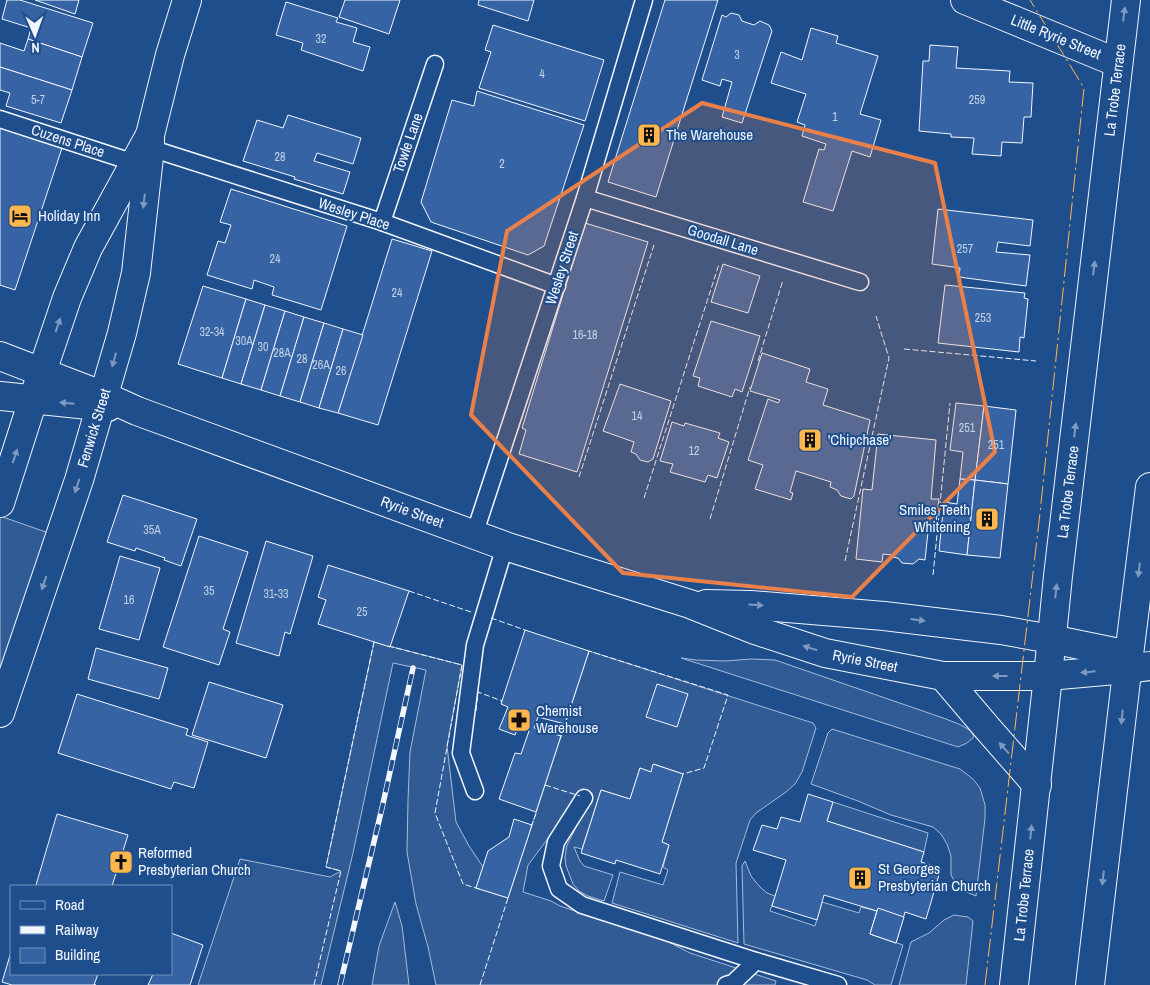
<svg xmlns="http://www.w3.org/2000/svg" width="1150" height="985" font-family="'Archivo Narrow',sans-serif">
<rect width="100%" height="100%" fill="#1f4e8c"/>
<g fill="#305b95" stroke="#a8bbd7">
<polygon points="0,516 60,537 0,683"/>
<polygon points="374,642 462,665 447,746 456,822 469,846 483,867 476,888 508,898 589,651 813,723 816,728 802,772 795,784 786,792 756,813 750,820 736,863 738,943 612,903 620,872 663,885 668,870 663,867 669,845 662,842 683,774 654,764 651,772 640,768 630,799 601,790 582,849 574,847 580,861 584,866 613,875 604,901 588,896 579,891 573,884 566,866 565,857 567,845 590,800 580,796 528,865 523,892 551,901 560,906 665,940 690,953 776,981 775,985 436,985 428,947 416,904 407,852 408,800 410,752 426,670 393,663 353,853 321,985 198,985 240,859 330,877 341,871 326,867"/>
<polygon points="681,658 696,660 726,661 751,659 775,660 946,719 961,725 971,731 974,737 967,743 958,747"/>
<polygon points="832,729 960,769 973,779 980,788 985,805 985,818 976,896 964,891 956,884 951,875 951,856 947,844 941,834 933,827 891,815 858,801 811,784 828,733"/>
<polygon points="833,802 928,833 924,852 827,821"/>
<polygon points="745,861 751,876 760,887 767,893 775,896 770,911 815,926 822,902 859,913 861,907 877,911 870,934 903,945 891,985 875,985 867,980 744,944 742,866"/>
<polygon points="395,902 402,926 409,985 372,985 379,946"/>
<polygon points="954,915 968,917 973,921 966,985 899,985 911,942 929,933 944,920"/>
</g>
<g fill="#3563a3" stroke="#f2f6ff">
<polygon points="7,0 20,0 93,23 82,57 28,39 31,28 2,19"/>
<polygon points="35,0 79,0 75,14"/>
<polygon points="345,0 400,0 389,34 339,17"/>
<polygon points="479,0 534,0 528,21 478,5"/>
<polygon points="665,0 718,0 656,197 608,182"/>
<polygon points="286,2 338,18 336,22 357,28 353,42 370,47 363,71 301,50 303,43 276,35"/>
<polygon points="731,13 739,15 742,21 754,25 760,21 769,25 772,31 742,123 722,117 732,82 722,79 720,86 702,80 722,15 726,17"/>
<polygon points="493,25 604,60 585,121 479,88 491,52 485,50"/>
<polygon points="811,28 838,36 836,43 878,56 860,114 881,120 870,157 852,151 833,211 803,202 819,149 824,150 826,144 802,136 805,125 797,122 806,94 771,83 781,52 802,60"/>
<polygon points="28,39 82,57 72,90 0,67 0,43 24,51"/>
<polygon points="930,45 958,47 956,68 1010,71 1009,82 1033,83 1031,117 1024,117 1022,143 1002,142 1001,156 972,154 974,138 951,137 951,134 919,131 923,61 929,61"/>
<polygon points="0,67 72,90 61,123 6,106 10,93 0,90"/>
<polygon points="477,91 584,125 544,246 528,255 431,222 421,202 452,100 474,106"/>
<polygon points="288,115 361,138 353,164 317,153 314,161 350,172 343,194 294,179 295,177 243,161 257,120 283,128"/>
<polygon points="0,128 62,148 15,290 0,285"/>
<polygon points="231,189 347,226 321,310 272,295 274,287 254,280 252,289 207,275 218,241 225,243 231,225 220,222"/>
<polygon points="938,209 1033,220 1030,246 998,242 996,252 1030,255 1026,286 959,277 960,268 932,264"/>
<polygon points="585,223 648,242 577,472 519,454 526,430 522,428"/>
<polygon points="392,239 432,251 378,425 338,413"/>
<polygon points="723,264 760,276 748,313 711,302"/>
<polygon points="945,285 1025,293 1024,298 1028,299 1024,338 1020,337 1019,352 938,343"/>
<polygon points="203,286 246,299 222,378 178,364"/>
<polygon points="246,299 265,305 241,384 222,378"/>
<polygon points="265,305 285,311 261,390 241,384"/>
<polygon points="285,311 304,317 280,396 261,390"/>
<polygon points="304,317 324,323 300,402 280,396"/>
<polygon points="711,321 760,336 742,392 735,389 732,397 698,386 700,378 693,376"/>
<polygon points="324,323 343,329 319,408 300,402"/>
<polygon points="343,329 363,335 338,413 319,408"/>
<polygon points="762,353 810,369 806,382 828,389 823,405 870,420 854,496 851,499 841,496 837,490 830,487 831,482 796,471 790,492 793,493 791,500 755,489 763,465 748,460 768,399 778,403 780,400 750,391"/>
<polygon points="620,384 671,401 653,459 648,462 640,460 636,454 631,452 634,442 603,431"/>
<polygon points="956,403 984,406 975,480 960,479 963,452 950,450"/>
<polygon points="984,406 1016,410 1008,484 975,480"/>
<polygon points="672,422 684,426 685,423 720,433 718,438 729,442 717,478 708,475 705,482 670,472 673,464 660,461"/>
<polygon points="878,434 936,440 931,499 939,499 936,523 929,523 925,560 919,559 913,564 902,563 898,558 892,557 892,555 883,554 882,562 856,559 863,489 872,490"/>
<polygon points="960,479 975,480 967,555 939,551 944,502 957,504"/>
<polygon points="975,480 1008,484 1000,558 967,555"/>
<polygon points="123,495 197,519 181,566 164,560 165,558 136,548 135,551 107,542"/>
<polygon points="199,536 248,552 223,629 230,632 219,665 163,647"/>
<polygon points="266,541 313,556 290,634 285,632 279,656 236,643"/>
<polygon points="120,556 160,568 139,640 99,629"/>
<polygon points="328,565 409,591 390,647 318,624 326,600 318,597"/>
<polygon points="525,630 589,651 565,724 538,717 534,728 561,736 536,812 499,799 515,753 521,754 529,731 518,727 515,735 499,729 508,707 501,704"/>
<polygon points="96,648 168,668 159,699 88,679"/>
<polygon points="209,682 283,705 266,758 192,735"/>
<polygon points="657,684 688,694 677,727 646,717"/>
<polygon points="77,694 188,729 186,735 208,742 194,788 174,782 171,789 58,753"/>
<polygon points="653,764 683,774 662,842 669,845 660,874 616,860 615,864 581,853 601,790 630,799 640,768 651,772"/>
<polygon points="808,794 833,802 827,821 924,852 921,862 941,868 926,919 905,912 896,943 870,934 877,911 824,895 817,920 772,906 786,860 753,850 762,825 777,829 781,817 800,822"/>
<polygon points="57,814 128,835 112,886 114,886 39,886 36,885"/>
<polygon points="514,819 532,825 508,898 476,888 488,851 509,837"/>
<polygon points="878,908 904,917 896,943 870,934"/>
<polygon points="171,933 203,945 190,985 148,985 153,974 171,974"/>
<polygon points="11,952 11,974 98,974 94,985 96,985 12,985 2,982"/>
</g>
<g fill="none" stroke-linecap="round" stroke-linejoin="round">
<g stroke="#f2f6ff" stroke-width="19">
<g id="lane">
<polyline points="0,119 135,163"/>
<polyline points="150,148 382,222 557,286"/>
<polyline points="585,198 860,282"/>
<polyline points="382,222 435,64"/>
<polyline points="474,535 585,198 644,0"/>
<polyline points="475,791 461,753 475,645 505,546"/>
<polyline points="584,798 556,842 551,866 559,889 582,905 756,961 838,985"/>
<polyline points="726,985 733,983 756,961"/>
</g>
</g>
<g stroke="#f2f6ff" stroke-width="30">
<g id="street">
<polyline points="965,0 1118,63"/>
<polyline points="0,503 42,372 67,298 88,248 150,135 170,55 187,0"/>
<polyline points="0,713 79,480 122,333 136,273 150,148 150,135"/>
</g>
</g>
<g stroke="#f2f6ff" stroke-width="30">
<g id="secondary">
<polyline points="0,356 104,396 137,411 505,546 690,604 755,630 825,653 943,676 1048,676"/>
<polyline points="0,396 108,407"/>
<polyline points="706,604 751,605 884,616 1001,630 1051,639"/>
<polyline points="943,676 988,729 1037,785"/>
</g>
</g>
<g stroke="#f2f6ff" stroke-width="30">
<polyline id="primary" points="1127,669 1150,666"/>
</g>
<g stroke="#f2f6ff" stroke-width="30">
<g id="highway">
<polyline points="1051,639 1129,655"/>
<polyline points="1048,676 1127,669"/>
<polyline points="1014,985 1048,676 1058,576 1126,0"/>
<polyline points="1090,985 1129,655 1150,487"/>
</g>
</g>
<use href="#lane" stroke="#1f4e8c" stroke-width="16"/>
<use href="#street" stroke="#1f4e8c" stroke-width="28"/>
<use href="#secondary" stroke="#1f4e8c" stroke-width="28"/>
<use href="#primary" stroke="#1f4e8c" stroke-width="28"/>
<use href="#highway" stroke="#1f4e8c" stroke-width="28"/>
<g stroke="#f2f6ff" stroke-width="5.5">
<polyline id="rail" points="340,985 382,808 413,668"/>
</g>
<use href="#rail" stroke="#1f4e8c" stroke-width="4" stroke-dasharray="11" stroke-linecap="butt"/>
<g stroke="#f2f6ff" stroke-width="1" stroke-dasharray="6 2.5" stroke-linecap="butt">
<polyline points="904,349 1036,361"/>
<polyline points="758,361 783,280"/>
<polyline points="579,477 654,245"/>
<polyline points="644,498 719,264"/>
<polyline points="710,519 750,387"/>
<polyline points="845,561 889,358 876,316"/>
<polyline points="933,575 950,403"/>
<polyline points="409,591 471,612"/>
<polyline points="491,618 525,630"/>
<polyline points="388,646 462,665 435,813 463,884 479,889"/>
<polyline points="588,654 589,651 728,695 704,768 683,774"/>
<polyline points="476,711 478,692 502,701"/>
<polyline points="560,739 565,723"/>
<polyline points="545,785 580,796"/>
<polyline points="531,827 537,811"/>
<polyline points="314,985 341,871 326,867 374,642 376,643"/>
<polyline points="480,985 508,898"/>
</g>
<polyline stroke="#ffb74d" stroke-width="1" stroke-dasharray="18 4 2.5 4" stroke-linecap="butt" points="985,985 1040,513 1084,88 1030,0"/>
</g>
<defs><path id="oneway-solid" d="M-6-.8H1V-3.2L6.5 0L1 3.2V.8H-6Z" transform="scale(1.25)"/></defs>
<g fill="#7e9ac0">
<use href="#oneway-solid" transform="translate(1124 14) rotate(-83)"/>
<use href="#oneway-solid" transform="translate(144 201) rotate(97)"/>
<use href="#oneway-solid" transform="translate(1094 268) rotate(-83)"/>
<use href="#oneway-solid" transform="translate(58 325) rotate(-71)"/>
<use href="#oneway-solid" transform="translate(114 360) rotate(106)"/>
<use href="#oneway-solid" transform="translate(67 403) rotate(-175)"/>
<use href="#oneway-solid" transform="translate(1075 430) rotate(-83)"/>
<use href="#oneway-solid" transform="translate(15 456) rotate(-72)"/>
<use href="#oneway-solid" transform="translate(77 486) rotate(108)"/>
<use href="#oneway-solid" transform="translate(1139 570) rotate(97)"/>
<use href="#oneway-solid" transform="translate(44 583) rotate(109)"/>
<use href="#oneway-solid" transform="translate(1056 591) rotate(-84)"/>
<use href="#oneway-solid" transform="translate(756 605) rotate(4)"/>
<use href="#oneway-solid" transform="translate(918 620) rotate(7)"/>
<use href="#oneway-solid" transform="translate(810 648) rotate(-162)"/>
<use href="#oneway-solid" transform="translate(1088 672) rotate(174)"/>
<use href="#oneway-solid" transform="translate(1000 676) rotate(-180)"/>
<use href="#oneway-solid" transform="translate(1122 717) rotate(96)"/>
<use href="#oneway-solid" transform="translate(1004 748) rotate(-131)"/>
<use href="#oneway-solid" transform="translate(1031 832) rotate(-84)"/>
<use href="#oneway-solid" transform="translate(1103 878) rotate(97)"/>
</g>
<path fill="#ea8049" fill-opacity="0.2" stroke="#ea8049" stroke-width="4" stroke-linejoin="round" d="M 702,103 L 935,163 L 995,452 L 852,597 L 623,573 L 471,415 L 507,231 Z"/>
<defs>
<g id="building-square" transform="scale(1.25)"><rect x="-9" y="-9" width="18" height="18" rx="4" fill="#ffb74d" stroke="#1f4e8c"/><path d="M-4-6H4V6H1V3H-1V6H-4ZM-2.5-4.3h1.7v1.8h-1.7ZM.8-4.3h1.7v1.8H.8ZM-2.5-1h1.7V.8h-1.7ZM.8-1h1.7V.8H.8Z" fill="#111"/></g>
<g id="hotel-square" transform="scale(1.25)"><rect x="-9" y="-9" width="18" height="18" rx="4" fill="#ffb74d" stroke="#1f4e8c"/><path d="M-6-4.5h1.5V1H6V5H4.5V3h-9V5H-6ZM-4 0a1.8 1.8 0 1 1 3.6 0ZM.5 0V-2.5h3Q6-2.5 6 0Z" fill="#111"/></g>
<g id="pharmacy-square" transform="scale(1.25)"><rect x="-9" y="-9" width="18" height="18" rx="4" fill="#ffb74d" stroke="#1f4e8c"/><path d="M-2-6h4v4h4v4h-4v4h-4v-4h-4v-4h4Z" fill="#111"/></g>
<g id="church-square" transform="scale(1.25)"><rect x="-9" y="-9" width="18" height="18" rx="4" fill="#ffb74d" stroke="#1f4e8c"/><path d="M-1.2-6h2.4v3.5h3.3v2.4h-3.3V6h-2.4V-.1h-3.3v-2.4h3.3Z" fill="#111"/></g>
</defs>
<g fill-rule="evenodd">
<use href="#building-square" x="649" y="135"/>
<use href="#hotel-square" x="20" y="216"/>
<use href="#building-square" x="810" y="440"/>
<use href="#building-square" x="987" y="519"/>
<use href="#pharmacy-square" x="519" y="720"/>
<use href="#church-square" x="121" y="862"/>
<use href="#building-square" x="860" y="878"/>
</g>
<g text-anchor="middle" stroke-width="4" stroke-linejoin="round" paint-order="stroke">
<g font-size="12" fill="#c3d1e8">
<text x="321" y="43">32</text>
<text x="737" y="59">3</text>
<text x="542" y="78">4</text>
<text x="38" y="104">5-7</text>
<text x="977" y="104">259</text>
<text x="835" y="121">1</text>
<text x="280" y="161">28</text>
<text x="502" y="168">2</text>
<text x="965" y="253">257</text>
<text x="275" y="263">24</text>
<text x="397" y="297">24</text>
<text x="983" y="322">253</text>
<text x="212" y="336">32-34</text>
<text x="585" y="339">16-18</text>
<text x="244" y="345">30A</text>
<text x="263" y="351">30</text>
<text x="282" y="357">28A</text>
<text x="302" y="363">28</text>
<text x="321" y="369">26A</text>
<text x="341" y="375">26</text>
<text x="637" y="420">14</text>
<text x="967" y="432">251</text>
<text x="996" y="449">251</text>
<text x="694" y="455">12</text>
<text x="152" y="534">35A</text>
<text x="209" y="595">35</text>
<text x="276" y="598">31-33</text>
<text x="129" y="604">16</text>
<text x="362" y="616">25</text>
</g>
<g font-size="15" fill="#f2f6ff" stroke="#1f4e8c">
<text transform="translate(1056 37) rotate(22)" y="5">Little Ryrie Street</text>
<text transform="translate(1115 90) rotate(-83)" y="5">La Trobe Terrace</text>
<text transform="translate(68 141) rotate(18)" y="5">Cuzens Place</text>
<text transform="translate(408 143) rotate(-71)" y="5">Towle Lane</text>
<text transform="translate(354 214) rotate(18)" y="5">Wesley Place</text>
<text transform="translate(723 240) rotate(17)" y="5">Goodall Lane</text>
<text transform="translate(562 268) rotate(-72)" y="5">Wesley Street</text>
<text transform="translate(94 428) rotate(-73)" y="5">Fenwick Street</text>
<text transform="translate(1068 492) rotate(-83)" y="5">La Trobe Terrace</text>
<text transform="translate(412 512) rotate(20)" y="5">Ryrie Street</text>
<text transform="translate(865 661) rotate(11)" y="5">Ryrie Street</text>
<text transform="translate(1024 895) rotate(-84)" y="5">La Trobe Terrace</text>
</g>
<g font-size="15" fill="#f2f6ff" stroke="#1f4e8c" text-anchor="start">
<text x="666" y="140">The Warehouse</text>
<text x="38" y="221">Holiday Inn</text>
<text x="828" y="445">'Chipchase'</text>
<text x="970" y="515" text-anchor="end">Smiles Teeth<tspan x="970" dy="17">Whitening</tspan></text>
<text x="536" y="716">Chemist<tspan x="536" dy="17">Warehouse</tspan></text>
<text x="138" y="858">Reformed<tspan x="138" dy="17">Presbyterian Church</tspan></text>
<text x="878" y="874">St Georges<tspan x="878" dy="17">Presbyterian Church</tspan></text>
</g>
</g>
<rect x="10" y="885" width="162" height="90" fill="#1f4e8c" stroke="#7391ba"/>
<rect x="20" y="901" width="25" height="8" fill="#1f4e8c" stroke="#7391ba"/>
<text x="55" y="910" font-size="15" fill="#f2f6ff">Road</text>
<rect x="20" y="926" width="25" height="8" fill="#f2f6ff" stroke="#7391ba"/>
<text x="55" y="935" font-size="15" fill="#f2f6ff">Railway</text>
<rect x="20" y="948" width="25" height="15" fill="#3563a3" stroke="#7391ba"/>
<text x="55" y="960" font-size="15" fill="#f2f6ff">Building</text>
<g transform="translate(35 35) rotate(178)" stroke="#1f4e8c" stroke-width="4" paint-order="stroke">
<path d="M0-4L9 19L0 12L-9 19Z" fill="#f2f6ff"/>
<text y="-8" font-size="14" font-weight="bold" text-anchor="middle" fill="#f2f6ff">N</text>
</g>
</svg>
